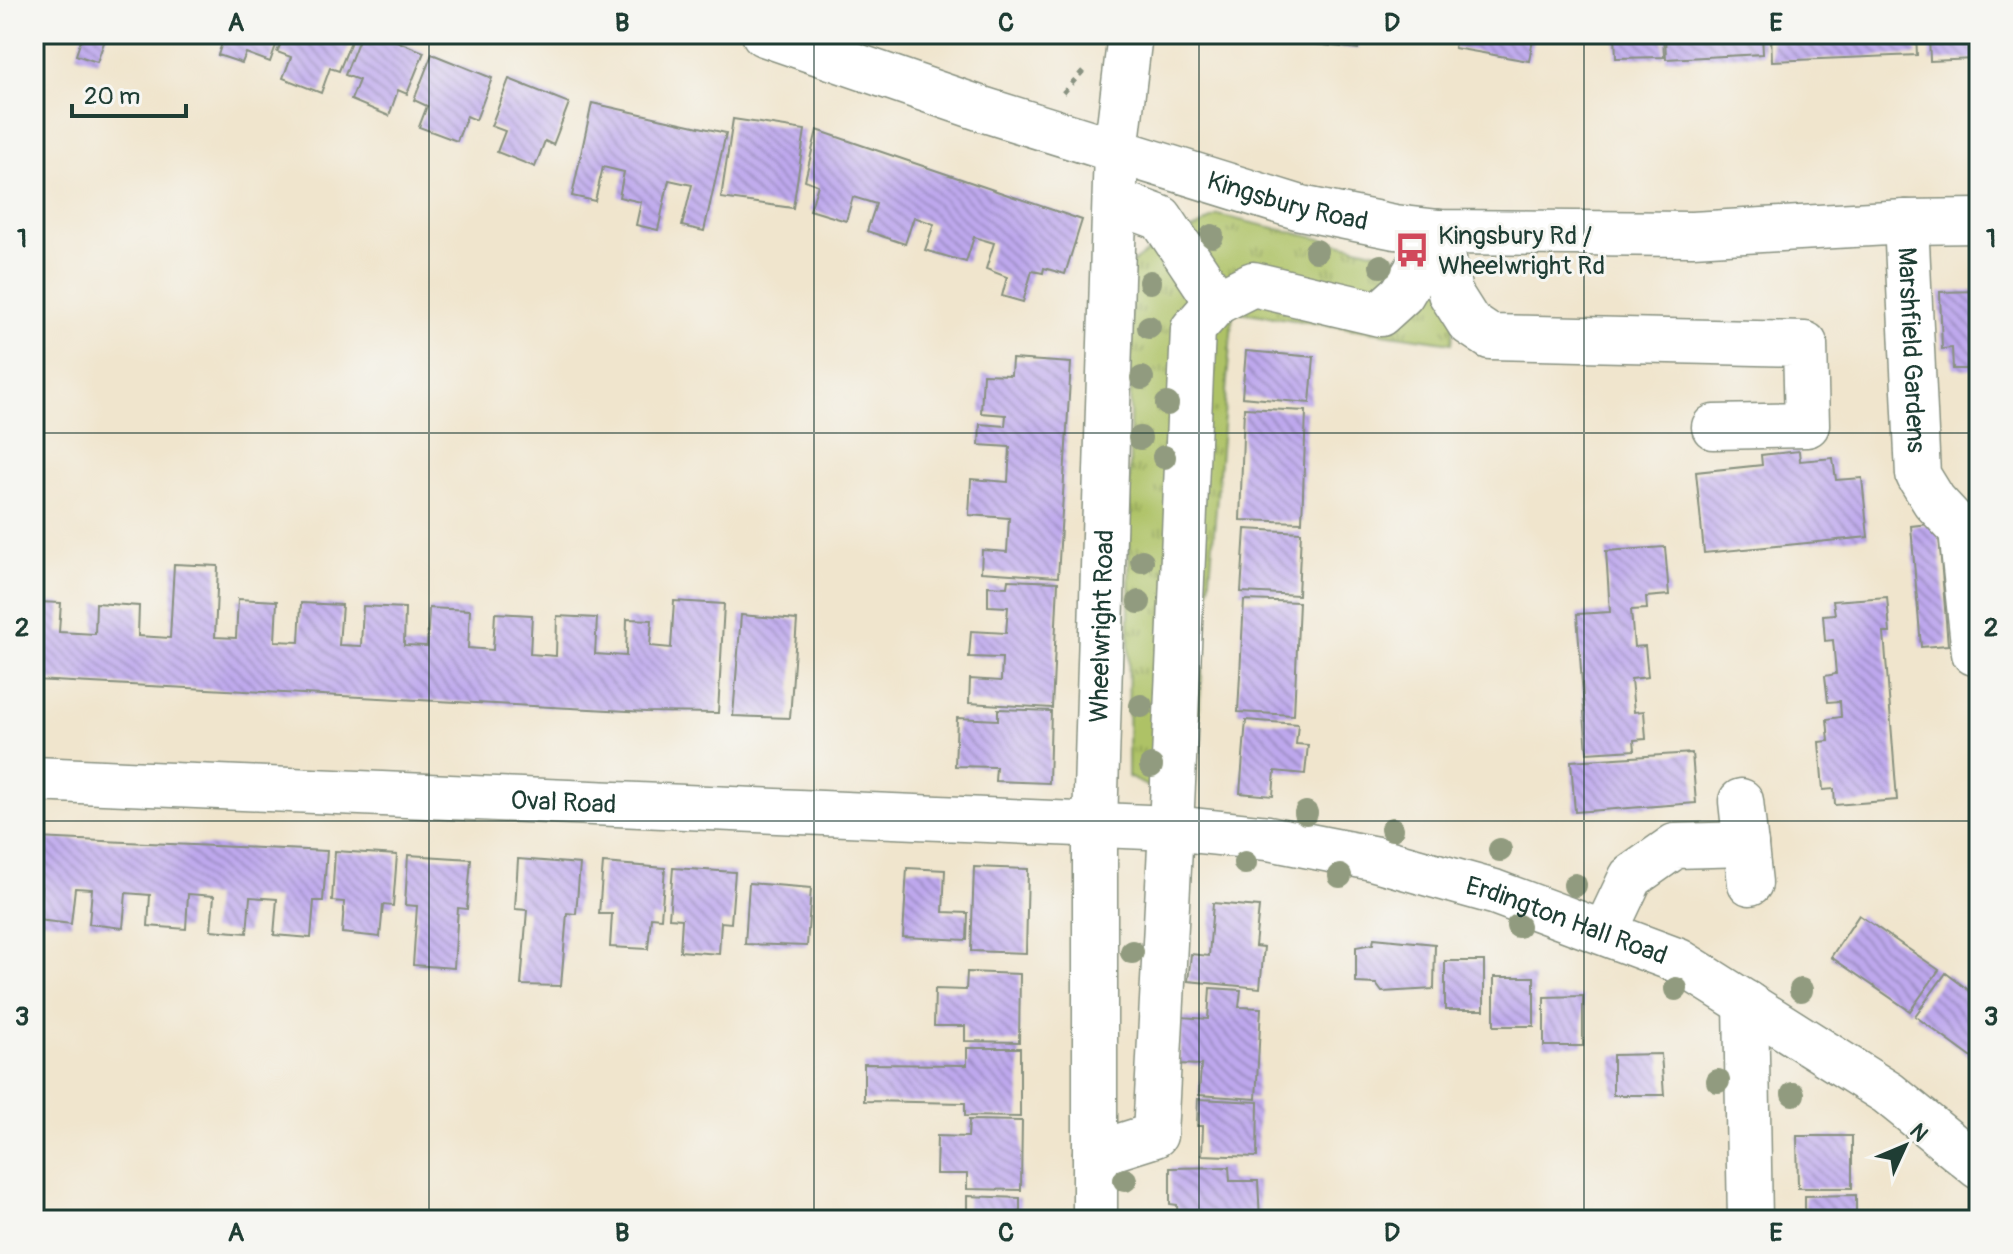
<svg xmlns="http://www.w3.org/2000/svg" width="2013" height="1254" font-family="Pangolin,sans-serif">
<defs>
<pattern id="grass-tufts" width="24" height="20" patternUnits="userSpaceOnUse" patternTransform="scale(2)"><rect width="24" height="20" fill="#aec266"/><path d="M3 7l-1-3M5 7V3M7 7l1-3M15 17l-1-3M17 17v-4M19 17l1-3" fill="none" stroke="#8d9f55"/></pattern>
<pattern id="building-back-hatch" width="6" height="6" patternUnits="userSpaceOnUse" patternTransform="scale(2)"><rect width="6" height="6" fill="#bea8ed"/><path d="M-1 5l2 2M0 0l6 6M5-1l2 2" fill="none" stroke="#9a8ac1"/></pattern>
</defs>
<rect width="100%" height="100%" fill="#f6f6f2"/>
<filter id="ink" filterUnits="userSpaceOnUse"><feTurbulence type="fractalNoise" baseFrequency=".0125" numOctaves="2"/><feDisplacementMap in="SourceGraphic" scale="16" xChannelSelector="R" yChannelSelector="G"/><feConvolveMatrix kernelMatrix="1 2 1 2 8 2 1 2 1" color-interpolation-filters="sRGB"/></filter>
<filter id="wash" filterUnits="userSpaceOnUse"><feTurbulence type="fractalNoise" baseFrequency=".006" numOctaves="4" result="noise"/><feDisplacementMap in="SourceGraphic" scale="32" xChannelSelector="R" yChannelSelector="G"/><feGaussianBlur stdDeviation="1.8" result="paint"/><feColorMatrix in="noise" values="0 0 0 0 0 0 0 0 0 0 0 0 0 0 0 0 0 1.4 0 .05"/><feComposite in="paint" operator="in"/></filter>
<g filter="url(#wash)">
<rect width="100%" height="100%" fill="#f0e5cd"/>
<polygon fill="url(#grass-tufts)" stroke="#66804d" stroke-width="2" points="1218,215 1460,271 1452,343 1233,311 1203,659 1193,791 1161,793 1128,777 1131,264 1156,246 1194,229"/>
<g id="blocks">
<g fill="url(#building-back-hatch)">
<polygon points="83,34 107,34 97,62 76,55"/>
<polygon points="160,34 187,34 184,43"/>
<polygon points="225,34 280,34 270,62 246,53 242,63 218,55"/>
<polygon points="285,34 354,34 339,71 330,68 321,93 283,78 291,57 277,52"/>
<polygon points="361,34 379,34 424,52 407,94 398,90 389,116 351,100 359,80 345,75"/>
<polygon points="1288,34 1359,34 1358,49 1287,41"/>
<polygon points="1457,34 1534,34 1529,61 1454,48"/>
<polygon points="1615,34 1663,34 1664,57 1616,58"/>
<polygon points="1665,34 1762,34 1763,54 1666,59"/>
<polygon points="1771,34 1916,34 1917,55 1772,61"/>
<polygon points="1929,34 1979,34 1979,65 1974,65 1974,59 1930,61"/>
<polygon points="432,54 492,78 476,120 467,116 457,141 419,127 427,106 414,100"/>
<polygon points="509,79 569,103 553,145 545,141 535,167 497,152 505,131 491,126"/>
<polygon points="592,103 726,133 704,231 682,226 692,185 669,180 658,230 636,225 641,202 619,197 624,172 603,167 595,201 572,196"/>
<polygon points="733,119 805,130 793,208 721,198"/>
<polygon points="817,130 1082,220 1065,274 1044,268 1043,273 1032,271 1023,302 1002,296 1007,277 986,269 994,243 974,237 966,262 925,250 934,224 914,217 905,244 867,231 876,204 853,197 846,221 810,210 818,185 805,180"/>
<polygon points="1979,291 1979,346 1973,347 1973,369 1953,369 1952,348 1942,349 1940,292"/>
<polygon points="1246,351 1314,357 1310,403 1242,397"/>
<polygon points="1012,359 1071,363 1058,577 981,572 982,550 1007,552 1009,518 969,515 971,479 1008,482 1010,447 979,445 980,424 1005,426 1006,415 981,413 983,374 1011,375"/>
<polygon points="1244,408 1306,411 1302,522 1240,520"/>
<polygon points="1799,451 1800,461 1833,458 1836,480 1862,478 1868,537 1704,553 1696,472 1762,465 1761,455"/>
<polygon points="1938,523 1948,645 1921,647 1911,526"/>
<polygon points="1245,529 1301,532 1298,595 1241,592"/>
<polygon points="1665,547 1669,595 1646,597 1647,609 1631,610 1634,647 1645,646 1648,677 1631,679 1634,712 1644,711 1646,739 1634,740 1635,750 1587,753 1577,614 1610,612 1606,551"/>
<polygon points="174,564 218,566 215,637 236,638 238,599 277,601 275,641 299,642 301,603 342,605 339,645 361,646 363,606 405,608 404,645 427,646 429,608 470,610 468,648 493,650 495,613 532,615 530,654 556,656 557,616 597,618 595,654 626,656 627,619 652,620 650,646 671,648 674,601 724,604 718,713 647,712 34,680 38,602 61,603 59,632 95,634 96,603 139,606 138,636 170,638"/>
<polygon points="1008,580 1058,582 1052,708 969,703 970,679 1001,681 1002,658 969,657 971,631 1006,633 1008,607 988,606 988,586 1007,587"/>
<polygon points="1887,597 1890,633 1884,633 1897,800 1835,805 1834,789 1823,790 1819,742 1829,741 1827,719 1841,717 1840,701 1828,702 1825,676 1836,674 1833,640 1825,641 1823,615 1835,614 1833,601"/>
<polygon points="1244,600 1299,602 1294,715 1238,712"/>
<polygon points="741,615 797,620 790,718 733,716"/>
<polygon points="998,709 1051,711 1049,783 995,781 996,767 955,766 957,718 998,720"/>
<polygon points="1246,720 1298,724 1296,744 1308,745 1305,774 1275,771 1273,796 1240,793"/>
<polygon points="1692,753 1696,803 1575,812 1571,761"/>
<polygon points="36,838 327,851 323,901 314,901 311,938 274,935 277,899 250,897 247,933 211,930 214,896 188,894 186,929 148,926 150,895 126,893 123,928 89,924 92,889 75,888 71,924 38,920 41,887 34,887"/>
<polygon points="335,851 397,855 393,906 383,905 380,937 342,933 344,902 332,901"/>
<polygon points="408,855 471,859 467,909 458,908 454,968 413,965 417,906 405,905"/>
<polygon points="518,859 580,864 576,914 567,913 561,986 521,985 527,910 515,909"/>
<polygon points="603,863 665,868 661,918 651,917 648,949 610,947 612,914 599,914"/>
<polygon points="974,867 1028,869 1026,953 971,951"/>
<polygon points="673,868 735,872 731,923 721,922 719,954 680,951 682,919 669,918"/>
<polygon points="907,868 945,870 943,912 968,913 967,940 903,937"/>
<polygon points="749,883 811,888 807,946 745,944"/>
<polygon points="1213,903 1259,907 1255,946 1264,947 1260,988 1188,981 1191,954 1209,956"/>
<polygon points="1859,915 1939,970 1910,1011 1831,957"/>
<polygon points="1374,938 1435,944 1434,989 1382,992 1376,984 1356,983 1356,947 1373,944"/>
<rect x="1445" y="961" width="39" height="49"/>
<polygon points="967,972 1020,974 1019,1042 965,1041 965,1026 934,1026 935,989 966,990"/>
<polygon points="1946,973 1979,998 1979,1063 1915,1016"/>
<rect x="1494" y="977" width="40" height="49"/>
<polygon points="1210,988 1241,990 1239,1007 1261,1008 1256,1099 1199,1095 1201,1065 1179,1064 1182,1017 1208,1019"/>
<polygon points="1583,996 1583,1046 1544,1046 1544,997"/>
<polygon points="967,1048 1020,1048 1020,1117 965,1116 965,1103 864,1101 864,1064 967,1065"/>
<polygon points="1661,1054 1664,1095 1613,1095 1613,1055"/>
<polygon points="1198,1099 1258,1102 1257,1157 1202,1155 1203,1126 1197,1126"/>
<polygon points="969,1120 1022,1121 1021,1190 967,1189 967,1174 936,1174 937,1136 968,1137"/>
<polygon points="1797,1136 1852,1136 1852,1188 1798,1188"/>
<polygon points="1229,1167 1230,1181 1258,1181 1260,1220 1178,1220 1177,1205 1170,1204 1170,1168"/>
<polygon points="1856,1195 1856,1220 1805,1220 1805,1196"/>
<polygon points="967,1196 1020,1198 1020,1220 935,1220 936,1213 967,1214"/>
</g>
</g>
</g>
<g filter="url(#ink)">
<use href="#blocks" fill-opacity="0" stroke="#889180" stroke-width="2"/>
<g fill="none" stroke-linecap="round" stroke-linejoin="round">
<g stroke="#889180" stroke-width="47">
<g id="minor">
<path id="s1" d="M 764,34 L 985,110 L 1301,208 L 1395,227 L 1439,232 L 1692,234 L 1906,222 L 1979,221"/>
<polyline points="1115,201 1161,218 1217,302"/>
<path id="s2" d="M 1906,222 L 1918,475 L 1934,501 L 1961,530 L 1974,653"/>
<polyline points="1439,232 1450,293 1469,323 1490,337 1805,344 1807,425 1714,427"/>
<path id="s3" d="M 34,779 L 1171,828 L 1268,838 L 1372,858 L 1494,892 L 1679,961 L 1888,1093 L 1979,1167"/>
<polyline points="1741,801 1750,883"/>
<polyline points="1605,932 1631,877 1675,846 1746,844"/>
<polyline points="1746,1003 1750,1220"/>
<polyline points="1095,1154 1155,1135 1171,828 1193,329 1217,302 1253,284 1380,314 1402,294 1439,232"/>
<path id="s4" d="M 1095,1220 L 1095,824 L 1116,151 L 1130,34"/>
</g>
</g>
<polyline stroke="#889180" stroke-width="5" stroke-dasharray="6 6" stroke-linecap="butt" points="1063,93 1083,71"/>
<use href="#minor" stroke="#fff" stroke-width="44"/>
</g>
<g fill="#919b7f">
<circle cx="1212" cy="236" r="12"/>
<circle cx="1316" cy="251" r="12"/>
<circle cx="1381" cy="266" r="12"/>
<circle cx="1150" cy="282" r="12"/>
<circle cx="1149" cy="327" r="12"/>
<circle cx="1142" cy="378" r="12"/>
<circle cx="1167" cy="404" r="12"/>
<circle cx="1140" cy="438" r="12"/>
<circle cx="1164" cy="457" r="12"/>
<circle cx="1142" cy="561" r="12"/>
<circle cx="1139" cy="602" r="12"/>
<circle cx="1141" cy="706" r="12"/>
<circle cx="1151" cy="766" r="12"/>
<circle cx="1306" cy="813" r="12"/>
<circle cx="1392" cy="829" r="12"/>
<circle cx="1500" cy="850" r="12"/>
<circle cx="1245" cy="863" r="12"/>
<circle cx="1340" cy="876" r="12"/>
<circle cx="1575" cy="885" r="12"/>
<circle cx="1518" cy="926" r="12"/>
<circle cx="1132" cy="952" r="12"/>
<circle cx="1676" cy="989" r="12"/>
<circle cx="1801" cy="990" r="12"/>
<circle cx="1718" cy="1081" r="12"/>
<circle cx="1793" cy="1094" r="12"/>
<circle cx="1125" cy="1180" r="12"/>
</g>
</g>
<path fill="none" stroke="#1f3d34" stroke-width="2" stroke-opacity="0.55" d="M 429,34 L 429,1220M 814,34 L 814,1220M 1199,34 L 1199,1220M 1584,34 L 1584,1220M 34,433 L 1979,433M 34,821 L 1979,821"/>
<defs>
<g id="bus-bare" transform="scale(2.76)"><path d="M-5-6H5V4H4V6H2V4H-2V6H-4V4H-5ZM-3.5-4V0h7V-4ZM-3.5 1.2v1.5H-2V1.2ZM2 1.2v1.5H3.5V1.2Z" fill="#d1495b" stroke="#f6f6f2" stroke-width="2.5" paint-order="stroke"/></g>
</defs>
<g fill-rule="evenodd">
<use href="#bus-bare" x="1412" y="250"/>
</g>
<g text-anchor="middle" stroke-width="6" stroke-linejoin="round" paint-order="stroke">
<g font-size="26" fill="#1f3d34" stroke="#f6f6f2">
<text dy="9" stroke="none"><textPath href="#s1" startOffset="550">Kingsbury Road</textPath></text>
<text dy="9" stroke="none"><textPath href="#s2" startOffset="128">Marshfield Gardens</textPath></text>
<text dy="9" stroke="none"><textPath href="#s4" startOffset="594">Wheelwright Road</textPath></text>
<text dy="9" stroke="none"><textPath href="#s3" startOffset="530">Oval Road</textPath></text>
<text dy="9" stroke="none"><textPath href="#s3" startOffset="1546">Erdington Hall Road</textPath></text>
</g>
<g font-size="26" fill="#1f3d34" stroke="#f6f6f2" text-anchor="start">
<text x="1438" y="244">Kingsbury Rd /<tspan x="1438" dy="30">Wheelwright Rd</tspan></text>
</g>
</g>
<rect width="2013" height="1254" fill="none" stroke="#f6f6f2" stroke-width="88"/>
<g transform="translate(1905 1146) rotate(46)" stroke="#f6f6f2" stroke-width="6" paint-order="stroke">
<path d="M0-6L14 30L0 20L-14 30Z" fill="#1f3d34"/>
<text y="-12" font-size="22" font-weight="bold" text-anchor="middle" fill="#1f3d34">N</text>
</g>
<path d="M72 104v12h114v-12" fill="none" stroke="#1f3d34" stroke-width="4"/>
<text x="84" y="104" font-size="24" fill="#1f3d34" stroke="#f6f6f2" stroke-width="6" paint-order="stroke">20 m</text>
<rect x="44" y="44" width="1925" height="1166" fill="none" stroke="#1f3d34" stroke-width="3"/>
<g font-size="26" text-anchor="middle" font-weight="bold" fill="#1f3d34">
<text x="236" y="31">A</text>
<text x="622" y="31">B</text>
<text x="1006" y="31">C</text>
<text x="1392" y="31">D</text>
<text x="1776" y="31">E</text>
<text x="22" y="247">1</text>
<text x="1991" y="247">1</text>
<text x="22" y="636">2</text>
<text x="1991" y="636">2</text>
<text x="22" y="1025">3</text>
<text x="1991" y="1025">3</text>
<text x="236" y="1241">A</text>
<text x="622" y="1241">B</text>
<text x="1006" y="1241">C</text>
<text x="1392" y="1241">D</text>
<text x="1776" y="1241">E</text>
</g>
</svg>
